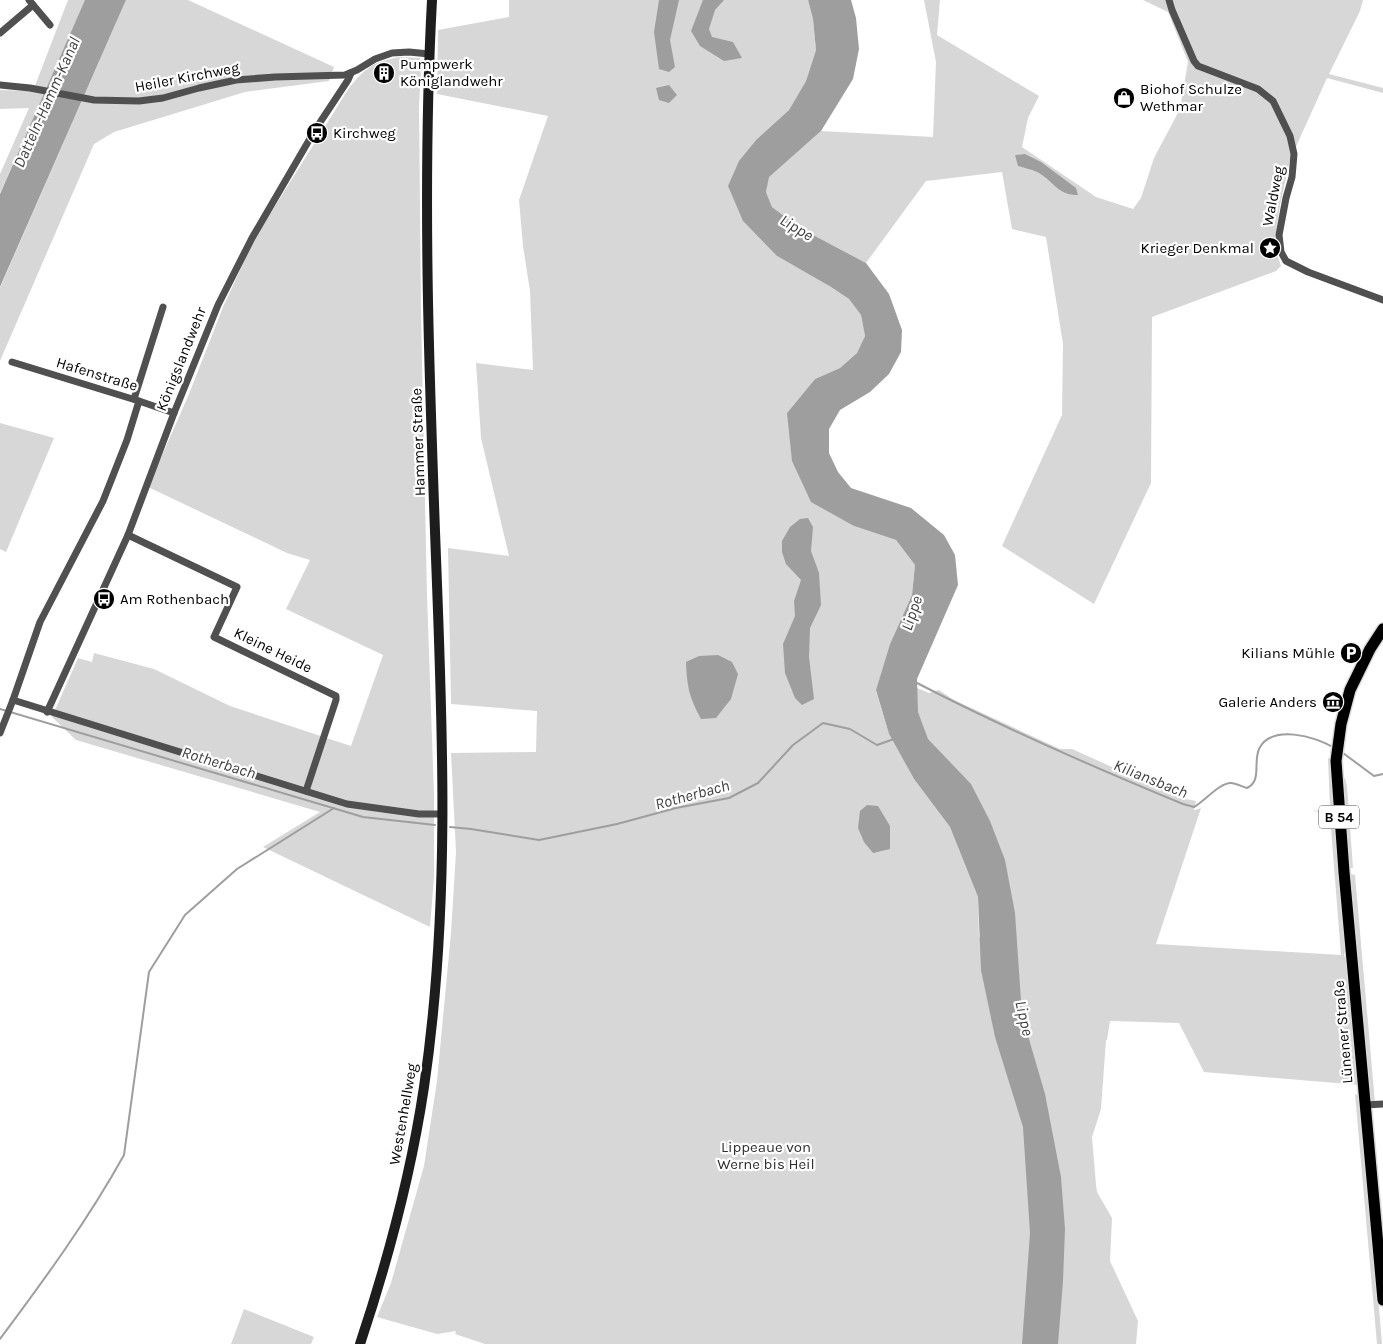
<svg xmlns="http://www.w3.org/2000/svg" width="1383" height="1344" font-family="Karla,sans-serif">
<rect width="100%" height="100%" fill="#fff"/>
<g fill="#d7d7d7">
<polygon points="68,0 86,0 0,193 0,174 29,108 0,109 0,90 33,91"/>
<polygon points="126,0 188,0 334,67 329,81 245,92 114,132 94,144 0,361 0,288"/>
<polygon points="509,0 808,0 813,19 816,50 806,81 789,110 757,139 777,256 831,287 849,299 861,315 865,336 857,353 840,368 815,379 787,413 854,526 896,540 915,565 912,595 890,644 876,691 889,734 914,779 950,827 978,897 979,937 1006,939 913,748 917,688 929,693 939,690 954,700 1060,749 1072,749 1181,798 1196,801 1194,810 1195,810 1201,808 1156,944 1341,955 1330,816 1312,810 1335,814 1347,948 1344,953 1344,956 1348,961 1360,1085 1204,1072 1179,1023 1110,1021 1107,1040 1106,1040 1101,1109 1092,1137 1096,1185 1097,1192 1112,1218 1110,1261 1138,1321 1136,1344 485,1344 455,1334 456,1331 437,1334 377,1317 391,1283 424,1166 437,1081 451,933 456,852 451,753 536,752 537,711 451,704 448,548 509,556 481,438 476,363 533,370 530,291 523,246 519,200 548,116 437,94 438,30 509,17"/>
<polygon points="924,0 940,0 937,35 1039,96 1028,118 1022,147 1096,197 1133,209 1141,198 1154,158 1180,109 1188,62 1168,12 1143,0 1363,0 1360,11 1329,74 1383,88 1383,93 1327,78 1290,160 1280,205 1274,245 1281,266 1276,271 1152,317 1151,483 1094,604 1002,546 1062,415 1063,344 1046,237 1012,229 1002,172 926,181 866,263 800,228 772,207 766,192 768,177 821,131 933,137 936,62"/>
<path d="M 400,57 L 420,58 L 421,69 L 419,106 L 421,313 L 427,595 L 434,795 L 434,877 L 430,927 L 263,847 L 320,812 L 76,740 L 52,717 L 78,658 L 92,662 L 94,653 L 154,669 L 230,706 L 351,746 L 383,655 L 286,609 L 310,560 L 287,553 L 148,487 L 189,394 L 223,307 L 255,238 L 349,88 C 365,68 374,61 400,57 Z"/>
<polygon points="0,423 54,438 6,552 0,549"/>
<polygon points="1328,758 1332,760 1334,806 1330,807"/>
<polygon points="1345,778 1347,786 1353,868 1349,868 1346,865 1341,781"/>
<polygon points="1351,874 1355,875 1375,1103 1371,1102 1368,1099 1347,876"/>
<polygon points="1355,1094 1361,1097 1373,1235 1371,1241 1374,1247 1382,1344 1377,1344"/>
<polygon points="244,1309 314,1337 311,1344 231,1344"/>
</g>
<g fill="#9e9e9e">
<polygon points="85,0 126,0 0,287 0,194"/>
<polygon points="659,0 679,0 670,40 675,67 669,72 659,69 654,32"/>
<polygon points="703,0 724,0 715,10 709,29 712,37 733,42 742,58 724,61 700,46 691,31"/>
<polygon points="808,0 851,0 856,18 859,49 853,79 821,131 769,177 766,192 772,207 800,228 866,263 889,294 902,330 901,352 889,374 870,392 840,410 829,429 829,453 838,472 851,488 911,508 944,535 955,555 958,585 917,679 918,712 928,739 971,784 990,821 1005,860 1015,913 1022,1015 1045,1094 1061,1177 1065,1229 1063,1281 1058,1344 1022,1344 1030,1233 1023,1127 995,1037 981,970 978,897 950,827 914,779 889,734 876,690 890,644 912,595 915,565 896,540 854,526 811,502 792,461 787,413 815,379 840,368 857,353 865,336 861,315 849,299 831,287 777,256 743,221 728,186 739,161 757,139 789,110 806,81 816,50 813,19"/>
<polygon points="669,85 677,95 669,103 659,100 656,88"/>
<path d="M 1025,154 L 1041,162 L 1076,188 L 1078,195 C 1058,196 1053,180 1037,172 C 1031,169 1024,168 1018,166 L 1015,155 Z"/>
<polygon points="808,518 813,527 811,551 819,573 821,605 810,628 809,657 814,699 802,705 795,698 785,673 783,644 795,616 794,601 801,580 786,564 782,552 782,541 790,527 800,519"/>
<path d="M 718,655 L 732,662 L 738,674 L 731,699 L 716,718 L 701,719 C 689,697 687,687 686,662 L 699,656 Z"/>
<polygon points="867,805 878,806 890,826 890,849 873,853 864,842 858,828 860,811"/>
</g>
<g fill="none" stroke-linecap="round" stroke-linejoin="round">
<g stroke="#9e9e9e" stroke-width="2">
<path d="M 917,683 C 1004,728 1093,767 1183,804 L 1194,807 C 1205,801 1219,783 1231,783 C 1236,783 1242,787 1247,788 C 1262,781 1253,763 1259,749 C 1271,724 1316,736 1334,748"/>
<polyline points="0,709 363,817 435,825"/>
<polyline points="1343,753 1374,776 1383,774"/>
<polyline points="450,827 471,829 539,840 617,824 676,808 729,798 758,783 793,745 823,723 850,729 877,745 894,739"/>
<path d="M 0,1339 C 44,1280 88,1220 124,1155 L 149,972 L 185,915 L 237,869 L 334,808"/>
</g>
<g stroke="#dbdbdb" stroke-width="14">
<polyline id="primary" points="1383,629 1370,649 1350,690 1341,724 1336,761 1344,872 1383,1300"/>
</g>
<g stroke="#505050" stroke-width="7">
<polyline points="29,0 50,25"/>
<polyline points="1169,0 1172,10 1194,61 1198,66 1206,69 1258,89 1273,101 1290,136 1294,154 1292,177 1286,198 1279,235 1281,252 1286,261 1308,272 1383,300"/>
<polyline points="0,33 33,5"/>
<polyline points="0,85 30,88 94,100 139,101 163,98 199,88 236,80 275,77 345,75 357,70 375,59 392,53 409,52 429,54"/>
<polyline points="12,362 139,401 174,413"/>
<polyline points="134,399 163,307"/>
<polyline points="128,535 237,587 214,637 336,696 336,700 306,791"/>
<polyline points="13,700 40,622 103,501 127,440 139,401"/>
<polyline points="47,712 128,535 174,413 218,305 252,238 315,130 348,80 351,73"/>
<polyline points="0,733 13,700 347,804 419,814 443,814"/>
<polyline points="1365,1105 1383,1104"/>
</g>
<path stroke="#1d1d1d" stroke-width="10" d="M 360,1344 C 388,1260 411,1174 424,1087 C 450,911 443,734 436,558 C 429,372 422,186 432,0"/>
<use href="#primary" stroke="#000" stroke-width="11"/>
</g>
<defs>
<g id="building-disc" transform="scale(1.125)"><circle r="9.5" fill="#000" stroke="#fff"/><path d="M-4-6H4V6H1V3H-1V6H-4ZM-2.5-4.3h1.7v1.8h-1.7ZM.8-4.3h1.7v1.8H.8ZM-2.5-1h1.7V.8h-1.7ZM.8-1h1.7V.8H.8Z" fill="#fff"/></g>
<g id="shop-disc" transform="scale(1.125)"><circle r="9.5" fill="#000" stroke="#fff"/><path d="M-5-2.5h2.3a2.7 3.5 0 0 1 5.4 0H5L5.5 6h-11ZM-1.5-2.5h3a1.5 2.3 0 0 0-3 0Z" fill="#fff"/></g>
<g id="bus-disc" transform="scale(1.125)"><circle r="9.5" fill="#000" stroke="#fff"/><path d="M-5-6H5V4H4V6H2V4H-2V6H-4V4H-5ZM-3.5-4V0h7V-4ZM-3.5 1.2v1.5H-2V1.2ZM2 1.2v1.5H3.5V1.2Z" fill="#fff"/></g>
<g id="sight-disc" transform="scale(1.125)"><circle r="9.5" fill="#000" stroke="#fff"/><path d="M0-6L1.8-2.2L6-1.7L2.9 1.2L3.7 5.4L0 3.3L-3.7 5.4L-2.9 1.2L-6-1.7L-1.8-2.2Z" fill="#fff"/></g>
<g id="parking-disc" transform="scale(1.125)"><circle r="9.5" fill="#000" stroke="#fff"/><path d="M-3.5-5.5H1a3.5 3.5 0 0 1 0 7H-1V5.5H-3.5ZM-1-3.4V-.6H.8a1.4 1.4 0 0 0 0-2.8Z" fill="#fff"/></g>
<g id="museum-disc" transform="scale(1.125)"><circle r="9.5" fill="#000" stroke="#fff"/><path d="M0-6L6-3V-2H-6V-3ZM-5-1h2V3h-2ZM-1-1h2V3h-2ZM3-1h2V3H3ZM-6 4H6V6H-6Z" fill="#fff"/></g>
</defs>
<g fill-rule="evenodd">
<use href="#building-disc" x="384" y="73"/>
<use href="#shop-disc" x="1124" y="98"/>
<use href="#bus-disc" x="317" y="133"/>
<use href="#sight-disc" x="1270" y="248"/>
<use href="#bus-disc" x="104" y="599"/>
<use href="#parking-disc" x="1351" y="653"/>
<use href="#museum-disc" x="1333" y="702"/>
</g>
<g text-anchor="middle" stroke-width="4.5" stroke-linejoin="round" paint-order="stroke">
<rect fill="#fff" stroke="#4c4c4c" stroke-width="1" x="1319" y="805.5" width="40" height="23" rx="4"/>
<g font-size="14" font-weight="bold" fill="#000">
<text x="1339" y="822">B 54</text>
</g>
<g font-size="15" fill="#000" stroke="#fff" text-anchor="start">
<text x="400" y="69">Pumpwerk<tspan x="400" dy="17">Königlandwehr</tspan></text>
<text x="1140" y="94">Biohof Schulze<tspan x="1140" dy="17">Wethmar</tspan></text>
<text x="333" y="138">Kirchweg</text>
<text x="1254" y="253" text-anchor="end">Krieger Denkmal</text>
<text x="120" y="604">Am Rothenbach</text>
<text x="1335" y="658" text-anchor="end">Kilians Mühle</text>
<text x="1317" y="707" text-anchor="end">Galerie Anders</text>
</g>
<g font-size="15" fill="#000" stroke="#fff">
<text transform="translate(187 77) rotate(-11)" y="5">Heiler Kirchweg</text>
<text transform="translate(1273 196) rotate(-79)" y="5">Waldweg</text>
<text transform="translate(181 359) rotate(-68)" y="5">Königslandwehr</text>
<text transform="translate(97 374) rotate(17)" y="5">Hafenstraße</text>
<text transform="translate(418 442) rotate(-92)" y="5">Hammer Straße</text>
<text transform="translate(273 650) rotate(26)" y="5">Kleine Heide</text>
<text transform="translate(1343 1032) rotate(-95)" y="5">Lünener Straße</text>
<text transform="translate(403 1114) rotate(-80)" y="5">Westenhellweg</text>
</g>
<g font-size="15" fill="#2e2e2e" stroke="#fff">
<text x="766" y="1152">Lippeaue von<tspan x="766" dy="17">Werne bis Heil</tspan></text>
</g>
<g font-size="16" font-style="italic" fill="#3f3f3f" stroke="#fff">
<text transform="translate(46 102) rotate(-66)" y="6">Datteln-Hamm-Kanal</text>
<text transform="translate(797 227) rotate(31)" y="6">Lippe</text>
<text transform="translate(911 613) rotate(-71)" y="6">Lippe</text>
<text transform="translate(219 762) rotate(17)" y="6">Rotherbach</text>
<text transform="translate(1151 778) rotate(22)" y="6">Kiliansbach</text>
<text transform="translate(692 794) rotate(-15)" y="6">Rotherbach</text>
<text transform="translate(1025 1018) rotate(77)" y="6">Lippe</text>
</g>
</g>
</svg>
